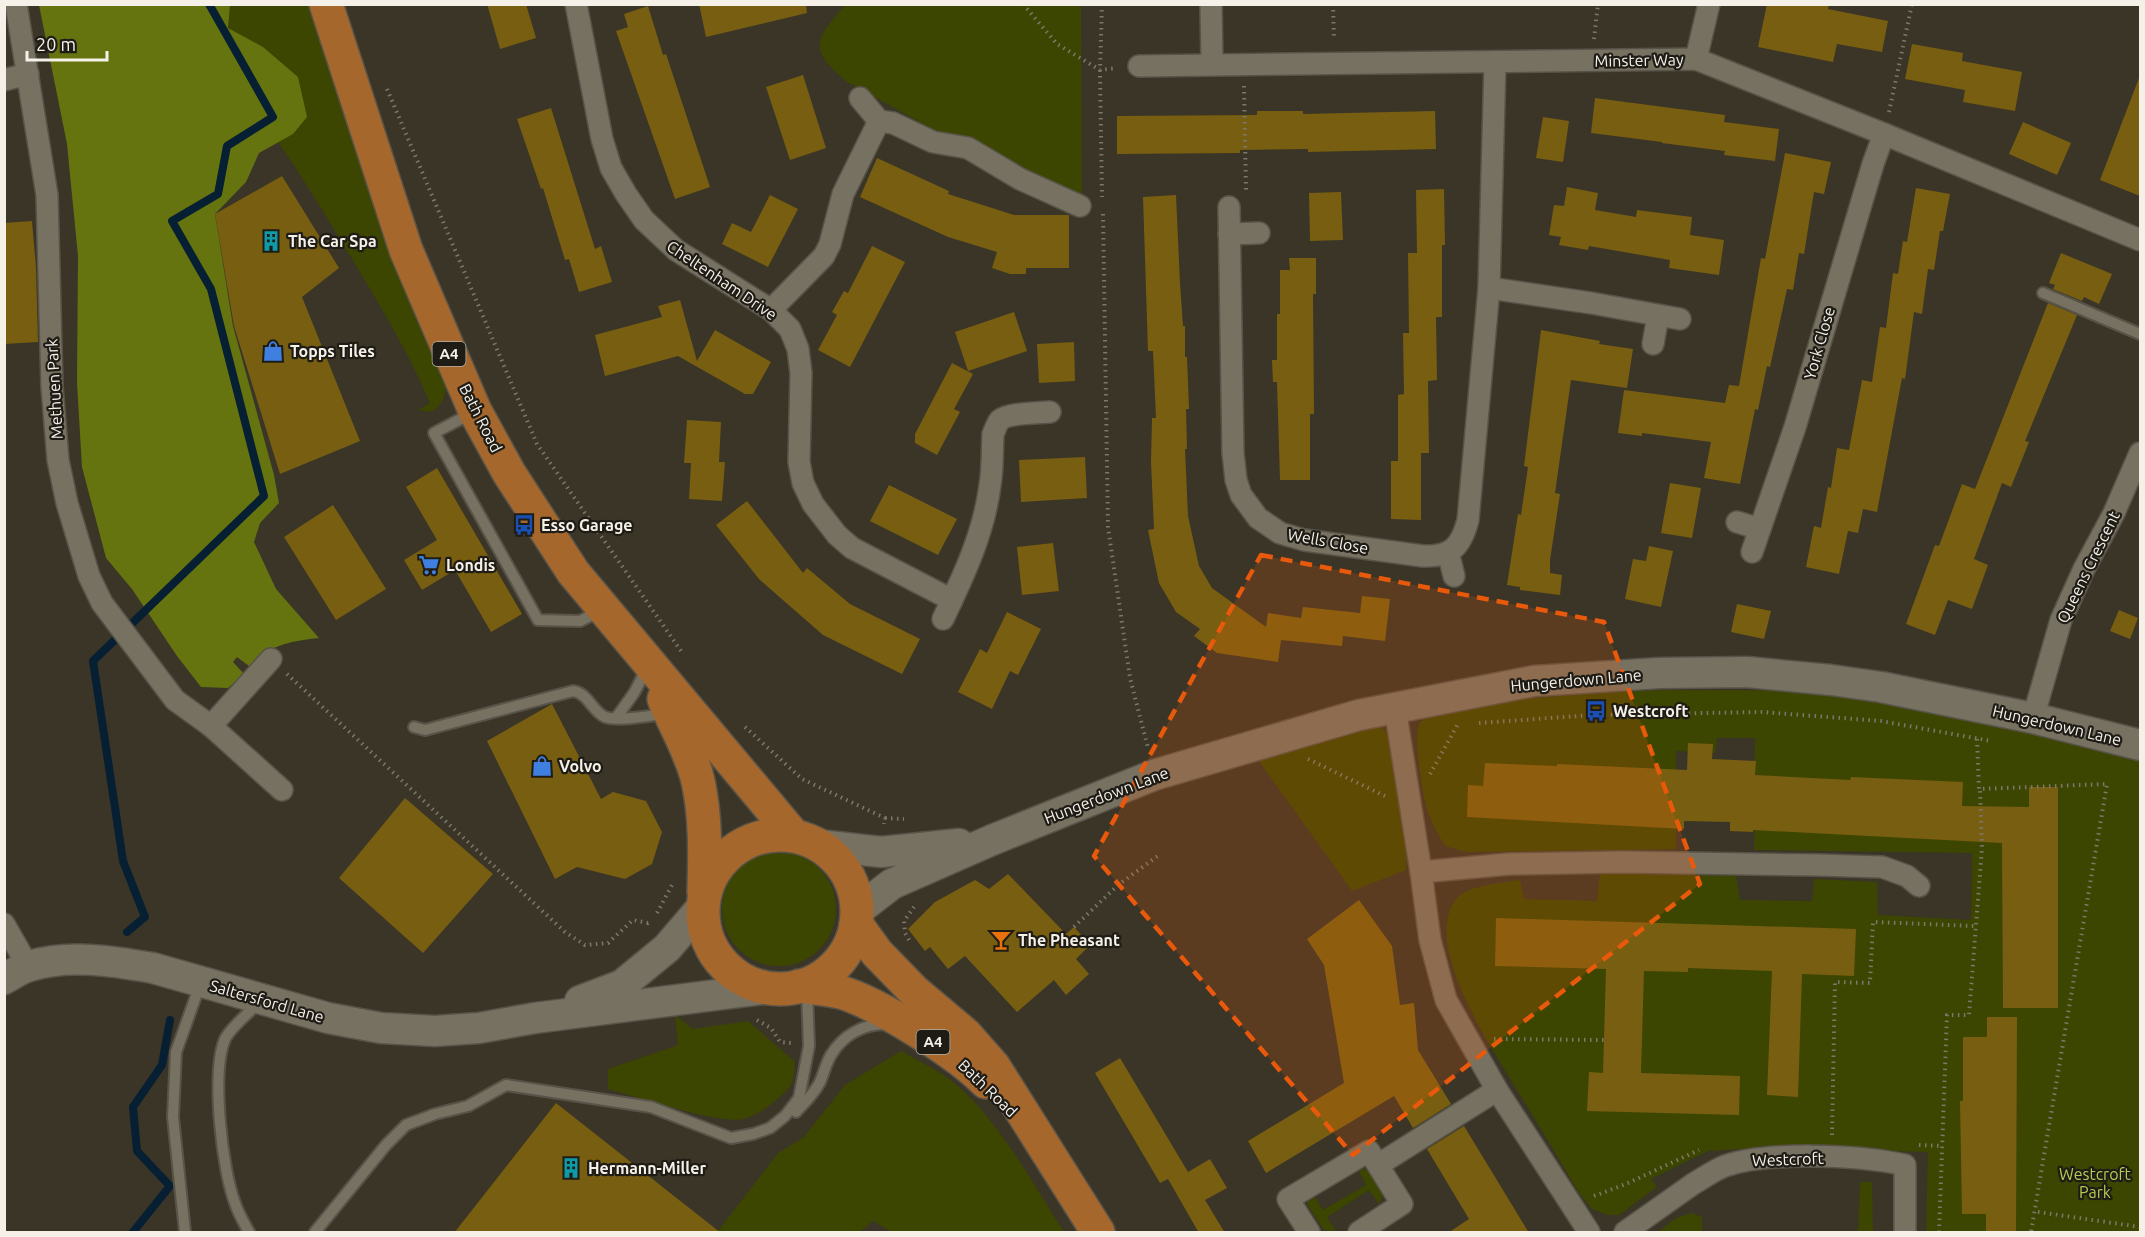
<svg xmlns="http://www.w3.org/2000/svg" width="2145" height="1237" font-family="Ubuntu,sans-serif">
<rect width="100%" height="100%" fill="#3a3527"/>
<g fill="#3c4600">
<path d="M 230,5 L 312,5 L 448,384 L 442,402 L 432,412 L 418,410 L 430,403 C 408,351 378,302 349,254 C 326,216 303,178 278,142 L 293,134 L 228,28 Z"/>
<path d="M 845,5 L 1081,5 L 1082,212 L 847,82 C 807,49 815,40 845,5 Z"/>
<path d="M 1663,690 C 1727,691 1792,688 1855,697 C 1952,710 2046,738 2140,761 L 2140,1232 L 1926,1232 L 1928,1152 L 1758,1148 L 1708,1151 L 1651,1179 L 1657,1187 L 1619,1215 L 1608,1215 L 1592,1209 L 1579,1193 C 1560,1160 1540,1127 1520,1095 C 1496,1054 1420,945 1456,899 C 1467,885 1503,883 1520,880 L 1524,899 L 1597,901 L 1600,873 L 1736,876 L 1740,900 L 1812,901 L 1814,879 L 1877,882 L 1878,915 L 1971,920 L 1972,853 L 1754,850 L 1755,738 L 1717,738 L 1715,753 L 1676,751 L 1676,849 L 1466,852 L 1445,846 C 1438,834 1431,822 1427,809 C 1423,794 1412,735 1420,723 C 1436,699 1626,692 1663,690 Z"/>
<polygon points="1381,726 1389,735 1394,751 1406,850 1406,870 1352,891 1256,757 1365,727"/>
<circle cx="779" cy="909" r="57"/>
<path d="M 675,1015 L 693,1029 L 748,1021 L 795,1062 C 794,1084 792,1087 775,1101 C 765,1109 756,1116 743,1119 C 720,1125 635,1096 608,1089 L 608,1069 L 678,1045 Z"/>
<path d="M 901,1051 C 917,1060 934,1068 949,1079 C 994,1112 1034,1185 1064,1232 L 892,1232 L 873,1221 L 860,1232 L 720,1232 L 718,1231 L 778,1153 L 803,1138 L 845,1085 Z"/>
<polygon points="1358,1169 1370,1170 1382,1190 1383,1196 1379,1204 1369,1190 1327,1217 1336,1232 1324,1230 1307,1204 1312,1194 1323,1210 1366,1185"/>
<polygon points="1860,1182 1872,1182 1873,1232 1858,1232"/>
<polygon points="1692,1213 1702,1217 1702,1232 1658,1232 1676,1218"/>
</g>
<path fill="#65740f" d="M 39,5 L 230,5 L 228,28 L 263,47 L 298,77 L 307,117 L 293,134 L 259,153 L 246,182 L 215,214 L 233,326 L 274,475 L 279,503 L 260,523 L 254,542 L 276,589 L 319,638 C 291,641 269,645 249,666 L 237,657 L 233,662 L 244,674 L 228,688 L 201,687 L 177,656 L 132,589 L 106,558 L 82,467 L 77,383 L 78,256 L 67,144 Z"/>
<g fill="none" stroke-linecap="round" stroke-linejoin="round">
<g stroke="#071f32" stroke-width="8">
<polyline points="127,932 145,917 123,861 93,661 264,496 211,289 172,221 218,194 227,146 273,117 209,4"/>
<polyline points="133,1232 170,1186 137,1151 133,1107 162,1065 170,1020"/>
</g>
</g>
<g fill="#785e10">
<polygon points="487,4 526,4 536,38 500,49"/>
<polygon points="699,4 806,4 807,13 706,37"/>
<polygon points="1767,4 1829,4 1828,9 1888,21 1882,52 1837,44 1833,62 1758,47"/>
<polygon points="648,6 663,55 666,54 710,187 675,199 616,31 628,27 624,14"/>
<polygon points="1912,44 1963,53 1962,61 2022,72 2015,111 1963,102 1965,90 1905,79"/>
<polygon points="803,75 826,148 790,160 766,87"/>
<polygon points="2139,78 2140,78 2140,196 2100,180"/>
<polygon points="1595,98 1725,115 1724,122 1779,129 1775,161 1724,155 1725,151 1662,143 1662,142 1591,133"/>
<polygon points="551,108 595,249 601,246 612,282 579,292 569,259 565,260 543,188 541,189 517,119"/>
<polygon points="1257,111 1303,111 1303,114 1435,111 1436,149 1308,152 1308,149 1240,150 1240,153 1117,154 1117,116 1257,115"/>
<polygon points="1543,117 1569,121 1563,162 1536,158"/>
<polygon points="2023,122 2071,143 2057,175 2009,154"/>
<polygon points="1785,153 1831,162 1824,194 1814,192 1804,254 1799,253 1793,290 1787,289 1770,367 1767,366 1758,410 1755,409 1740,484 1704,478 1711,442 1642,433 1642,436 1618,433 1624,390 1725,403 1729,385 1739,386 1761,258 1765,259"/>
<polygon points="877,158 949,191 948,194 1014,215 1069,215 1069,268 1026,268 1026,274 1010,274 992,268 997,252 948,237 860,197"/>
<polygon points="282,176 339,268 302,297 360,441 280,474 234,326 215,214"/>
<polygon points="1567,187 1598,193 1595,210 1636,217 1637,210 1692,217 1690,235 1724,240 1719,275 1669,268 1670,260 1589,246 1588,250 1559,245 1561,237 1549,235 1554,205 1564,206"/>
<polygon points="1916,188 1950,194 1943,231 1940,231 1934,270 1928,269 1922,314 1914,312 1905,379 1902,378 1877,512 1863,509 1858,533 1848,531 1839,574 1806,567 1814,526 1821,528 1828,487 1831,488 1837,448 1849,450 1862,380 1872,382 1880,327 1886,328 1893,273 1898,274 1903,241 1907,242"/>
<polygon points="1444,189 1445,245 1442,245 1442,317 1436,317 1437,380 1428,381 1429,453 1421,453 1421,520 1391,519 1391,461 1398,461 1398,395 1404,394 1403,333 1409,333 1408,253 1417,253 1416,190"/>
<polygon points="1341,192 1343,240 1310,241 1309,193"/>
<polygon points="770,195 798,209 768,267 722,244 732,223 751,232"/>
<polygon points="1176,195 1180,283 1183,326 1185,326 1185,357 1187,357 1189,409 1186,409 1187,449 1185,449 1188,516 1199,566 1212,588 1266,627 1268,613 1301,618 1303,607 1360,613 1362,596 1390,599 1385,641 1343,636 1342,646 1281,640 1278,662 1217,653 1194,636 1200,629 1176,612 1159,583 1148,530 1154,529 1151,462 1152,418 1156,418 1153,351 1148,351 1143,197"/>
<polygon points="32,221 36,268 38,342 4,344 4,223"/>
<polygon points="872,246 905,262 850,367 818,350 837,315 832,312 844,291 848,293"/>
<polygon points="2061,253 2112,274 2099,304 2084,297 2082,301 2053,289 2055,285 2049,283"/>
<polygon points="1289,258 1316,258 1316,294 1313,294 1314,414 1310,414 1310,480 1280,480 1277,382 1273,382 1272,360 1277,360 1277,314 1280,314 1280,270 1290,270"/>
<polygon points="680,300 697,361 715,330 771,362 753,394 745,394 678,356 605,376 595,335 662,317 658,306"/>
<polygon points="2048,303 2077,315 2025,441 2029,442 2011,487 2002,483 1974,559 1988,565 1972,609 1948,600 1935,635 1906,624 1935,545 1939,546 1962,484 1975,489"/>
<polygon points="1014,312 1027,351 968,371 955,332"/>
<polygon points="1541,330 1600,341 1599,344 1633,349 1627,388 1571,380 1555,493 1560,494 1550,560 1550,573 1562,575 1560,595 1520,590 1520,587 1507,585 1518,514 1521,515 1528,467 1524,466"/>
<polygon points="1074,342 1075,381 1039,383 1037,344"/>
<polygon points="952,363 973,374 954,409 960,412 937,455 915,443 915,434"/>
<polygon points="687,420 721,422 719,462 725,462 722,501 689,499 691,463 684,463"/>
<polygon points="1085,457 1087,498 1021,502 1019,460"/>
<polygon points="437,468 522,614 491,632 455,570 422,590 404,560 437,540 406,487"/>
<polygon points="1670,483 1701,488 1692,538 1661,533"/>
<polygon points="889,485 957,519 938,555 870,521"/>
<polygon points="747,501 803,573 807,568 850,604 920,639 902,674 823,635 759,579 716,525"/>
<polygon points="333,505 386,589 336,620 284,537"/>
<polygon points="1053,543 1059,591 1022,595 1017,547"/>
<polygon points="1649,546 1673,551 1661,607 1625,599 1633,559 1646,561"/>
<polygon points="1737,604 1771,611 1764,639 1731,632"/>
<polygon points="2119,610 2138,618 2130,639 2110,631"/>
<polygon points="1007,612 1041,629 1018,675 1010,671 992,709 958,692 980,649 987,653"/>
<polygon points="552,704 601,799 613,792 646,801 662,832 652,864 625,879 577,867 555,879 487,741"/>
<polygon points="1688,743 1713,744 1712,759 1756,761 1755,775 1850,780 1851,777 1963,782 1962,806 2029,807 2029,787 2058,787 2058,1008 2003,1008 2002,843 1753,830 1753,832 1730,831 1730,822 1684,821 1684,829 1467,817 1468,785 1483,786 1485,763 1557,766 1557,764 1687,770"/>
<polygon points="405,798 493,874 423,953 339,878"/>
<polygon points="1008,874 1066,934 1074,927 1090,945 1076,959 1089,974 1066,995 1054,980 1017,1012 965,956 948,969 930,947 925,951 908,929 935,902 975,880 989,889"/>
<polygon points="1359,900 1392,946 1400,1005 1414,1003 1418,1050 1451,1104 1413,1128 1394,1096 1266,1173 1248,1141 1344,1083 1324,965 1307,939"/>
<polygon points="1496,918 1856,929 1854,976 1802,974 1798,1097 1767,1095 1772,971 1688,968 1688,972 1644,971 1641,1073 1740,1076 1739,1115 1587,1111 1589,1072 1603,1073 1606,969 1495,966"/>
<polygon points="1987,1017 2017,1017 2016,1233 1986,1233 1986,1214 1962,1214 1960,1101 1963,1101 1963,1037 1987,1037"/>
<polygon points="1120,1058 1188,1172 1210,1159 1227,1188 1205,1200 1225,1233 1199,1233 1168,1179 1160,1183 1095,1073"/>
<polygon points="556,1103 721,1233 454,1233"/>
<polygon points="1464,1126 1529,1233 1448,1233 1469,1219 1427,1149"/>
</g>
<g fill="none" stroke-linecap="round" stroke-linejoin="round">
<g stroke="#585348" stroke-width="14">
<g id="service">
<polyline points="2043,293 2140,334"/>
<polyline points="472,413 434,433 538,620 580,621 602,610"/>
<polyline points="616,718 634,693 647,668"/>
<path d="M 414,727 L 425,730 L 573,691 C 588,693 592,711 605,717 C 619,722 651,715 666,714"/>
<path d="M 796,1112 C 805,1102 814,1094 820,1082 C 824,1073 826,1063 831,1055 C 843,1035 863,1024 886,1024"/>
<polyline points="185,1232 173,1117 176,1052 201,982"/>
<path d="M 249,1232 C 244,1223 238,1213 235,1203 C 222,1170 211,1072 225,1039 C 230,1028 250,1012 259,1002"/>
<polyline points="315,1232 386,1145 406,1125 435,1114 468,1106 506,1085 651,1107 731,1138 753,1134 770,1128 785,1116 799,1098 809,1046 807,991"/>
</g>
</g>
<g stroke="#585348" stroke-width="24">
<g id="minor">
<polyline points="16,4 47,195 52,387 58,460 67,503 89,576 102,603 175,700 211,726 282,790"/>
<polyline points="576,4 602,139 611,168 626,194 644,220 676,250 771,310 790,329 798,349 801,373 799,462 803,483 813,504 837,535 852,548 952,600"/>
<polyline points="1211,4 1212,64"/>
<polyline points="1696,59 1709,4"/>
<polyline points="1139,66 1696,59 1884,134 2140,240"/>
<polyline points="4,80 28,74"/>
<polyline points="860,98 879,121"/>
<path d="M 1229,207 L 1233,453 L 1236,480 L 1241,495 L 1258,518 L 1280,533 L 1304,540 L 1423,556 C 1451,557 1461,547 1468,520 L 1489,288 L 1495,62"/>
<polyline points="1229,234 1259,233"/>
<polyline points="1489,288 1591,303 1680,319"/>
<polyline points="771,310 824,256 830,244 843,194 879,121 893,123 933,142 968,148 1020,179 1080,206"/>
<polyline points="1653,344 1658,316"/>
<polyline points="1737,522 1760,529"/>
<polyline points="1448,552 1454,576"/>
<polyline points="1752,552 1795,427 1873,164 1884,134"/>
<path d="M 943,619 C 964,575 984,533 990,485 C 993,468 992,451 993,434 C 995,430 997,423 1000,420 C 1008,413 1039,413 1050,412"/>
<polyline points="1395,708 1421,872 1430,940 1446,1000 1497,1090 1589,1232"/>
<polyline points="2033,718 2061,620 2084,569 2114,513 2140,453"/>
<polyline points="211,726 271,659"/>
<polyline points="1421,872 1509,864 1622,862 1818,865 1882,867 1907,876 1919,886"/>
<polyline points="4,924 28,966"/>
<polyline points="1378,1165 1497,1090"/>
<polyline points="1309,1232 1288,1199 1369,1151 1402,1204 1359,1232"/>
<path d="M 1625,1232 C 1648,1216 1670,1200 1693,1184 C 1704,1178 1714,1170 1725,1166 C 1768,1151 1860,1155 1905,1165 L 1905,1232"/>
</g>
</g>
<g stroke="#585348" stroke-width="33">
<g id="secondary">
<polyline points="819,845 881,852 959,844"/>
<polyline points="857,911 892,884 992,840 1154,775 1359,715 1534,681 1660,673 1747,672 1831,680 1881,687 2033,718 2140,745"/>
<path d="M 4,979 C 12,975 21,968 30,966 C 69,954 113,961 153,968 L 328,1018 L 381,1028 L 435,1031 L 479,1028 L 535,1018 L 770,988"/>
<polyline points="580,1001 622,985 667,948 703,906"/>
</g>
</g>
<g stroke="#585348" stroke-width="36">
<g id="primary">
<polyline points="326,4 406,250 475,411 509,473 573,572 794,836"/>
<path d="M 664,699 C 675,726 691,752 698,781 C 706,817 705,855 704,892"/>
<circle cx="780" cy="912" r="77"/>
<polyline points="856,924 877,953 914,991 965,1034 994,1067 1098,1232"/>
<path d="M 799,986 C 812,988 827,989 840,992 C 878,1003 959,1054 986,1082"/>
</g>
</g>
<g stroke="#7d786c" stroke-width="4" stroke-dasharray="1.5 4.5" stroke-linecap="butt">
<polyline points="1023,4 1057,44 1100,70 1117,68"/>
<polyline points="1102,4 1100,70 1102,197"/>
<polyline points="1333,4 1334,40"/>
<polyline points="1594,39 1598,4"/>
<polyline points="1244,86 1246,190"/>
<polyline points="387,89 537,444 681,651"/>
<polyline points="1889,112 1912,4"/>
<polyline points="1103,214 1108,527 1130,678 1148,748"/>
<polyline points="287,674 565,932 585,945 608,943 633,920 648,923 650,921"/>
<polyline points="1479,723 1593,715 1762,712 1881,721 1991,741"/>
<polyline points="745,727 802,779 885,818 884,824"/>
<polyline points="1977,739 1979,789 2107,784 2031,1232"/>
<polyline points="1308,759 1385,796"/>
<polyline points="1430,774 1458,724"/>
<polyline points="885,818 904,819"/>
<polyline points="657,913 672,885"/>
<polyline points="1074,927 1118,885 1159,855"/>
<polyline points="909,940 905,933 904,921 914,907"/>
<polyline points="757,1020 771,1028 780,1042 791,1043"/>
<polyline points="1494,1039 1604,1040"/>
<polyline points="1832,1135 1835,982 1870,983 1873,922 1975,926"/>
<polyline points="1919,1145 1942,1146"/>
<polyline points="1594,1196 1626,1184 1699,1150"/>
<polyline points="2038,1212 2140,1227"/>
<polyline points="1939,1232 1947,1015 1969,1015 1982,848 1980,789"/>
</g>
<use href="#service" stroke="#777162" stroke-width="10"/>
<use href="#minor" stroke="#777162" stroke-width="21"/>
<use href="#secondary" stroke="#777162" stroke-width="30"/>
<use href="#primary" stroke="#a6672d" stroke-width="33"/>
</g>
<path fill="#e8590c" fill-opacity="0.2" stroke="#e8590c" stroke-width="4.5" stroke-dasharray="12 8" stroke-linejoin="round" d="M 1261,555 L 1604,622 L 1700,884 L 1353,1155 L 1094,856 Z"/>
<defs>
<g id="building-bare" transform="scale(1.62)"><path d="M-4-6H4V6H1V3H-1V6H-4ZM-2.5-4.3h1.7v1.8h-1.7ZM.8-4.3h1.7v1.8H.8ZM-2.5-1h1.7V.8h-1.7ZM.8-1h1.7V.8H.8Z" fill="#0f9aa8" stroke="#1f1c16" stroke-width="2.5" paint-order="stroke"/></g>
<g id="shop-bare" transform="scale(1.62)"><path d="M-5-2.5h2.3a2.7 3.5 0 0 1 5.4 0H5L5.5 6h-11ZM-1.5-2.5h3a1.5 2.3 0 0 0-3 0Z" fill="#3f7fe0" stroke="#1f1c16" stroke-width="2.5" paint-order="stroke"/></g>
<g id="bus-bare" transform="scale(1.62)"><path d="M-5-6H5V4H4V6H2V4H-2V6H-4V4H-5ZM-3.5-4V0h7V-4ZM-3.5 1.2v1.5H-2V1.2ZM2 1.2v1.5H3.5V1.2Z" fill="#1a4fb4" stroke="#1f1c16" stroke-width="2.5" paint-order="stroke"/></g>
<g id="supermarket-bare" transform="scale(1.62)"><path d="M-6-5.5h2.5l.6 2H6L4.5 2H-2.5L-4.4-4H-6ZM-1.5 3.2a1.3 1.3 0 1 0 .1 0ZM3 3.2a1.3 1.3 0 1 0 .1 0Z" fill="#3f7fe0" stroke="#1f1c16" stroke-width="2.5" paint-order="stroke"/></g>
<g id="bar-bare" transform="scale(1.62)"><path d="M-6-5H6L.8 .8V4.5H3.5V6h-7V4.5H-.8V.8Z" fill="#e8710a" stroke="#1f1c16" stroke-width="2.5" paint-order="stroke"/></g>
</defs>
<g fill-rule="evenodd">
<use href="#building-bare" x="271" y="241"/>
<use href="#shop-bare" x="273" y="351"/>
<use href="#bus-bare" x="524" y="525"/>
<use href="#supermarket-bare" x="429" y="565"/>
<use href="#bus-bare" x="1596" y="711"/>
<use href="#shop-bare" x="542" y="766"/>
<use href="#bar-bare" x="1001" y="940"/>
<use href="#building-bare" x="571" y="1168"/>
</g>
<g text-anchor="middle" stroke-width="4.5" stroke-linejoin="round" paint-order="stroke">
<g fill="#1f1c16" stroke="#b5b1aa" stroke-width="1.5">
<rect x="432.5" y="342" width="33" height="24" rx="4.5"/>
<rect x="916.5" y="1030" width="33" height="24" rx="4.5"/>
</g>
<g font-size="15" font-weight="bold" fill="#f5f1e9">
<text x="449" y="359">A4</text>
<text x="933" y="1047">A4</text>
</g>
<g font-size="16" fill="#f5f1e9" stroke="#1f1c16">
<text transform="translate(1639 60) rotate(-1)" y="6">Minster Way</text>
<text transform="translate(722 280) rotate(34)" y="6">Cheltenham Drive</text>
<text transform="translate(1819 343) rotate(-74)" y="6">York Close</text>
<text transform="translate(54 389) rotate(-93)" y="6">Methuen Park</text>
<text transform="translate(481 418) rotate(63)" y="6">Bath Road</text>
<text transform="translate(1328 541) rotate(10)" y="6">Wells Close</text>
<text transform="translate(2088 567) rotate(-64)" y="6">Queens Crescent</text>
<text transform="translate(1576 680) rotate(-5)" y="6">Hungerdown Lane</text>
<text transform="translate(2057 725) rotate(13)" y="6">Hungerdown Lane</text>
<text transform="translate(1106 795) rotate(-21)" y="6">Hungerdown Lane</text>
<text transform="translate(267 1001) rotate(16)" y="6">Saltersford Lane</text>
<text transform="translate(988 1088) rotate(44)" y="6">Bath Road</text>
<text transform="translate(1788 1159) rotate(-2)" y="6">Westcroft</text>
</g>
<g font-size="16" font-weight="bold" fill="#f5f1e9" stroke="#1f1c16" text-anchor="start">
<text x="288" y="247">The Car Spa</text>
<text x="290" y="357">Topps Tiles</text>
<text x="541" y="531">Esso Garage</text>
<text x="446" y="571">Londis</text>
<text x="1613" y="717">Westcroft</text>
<text x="559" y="772">Volvo</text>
<text x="1018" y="946">The Pheasant</text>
<text x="588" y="1174">Hermann-Miller</text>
</g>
<g font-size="16" fill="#b5cb52" stroke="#1f1c16">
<text x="2095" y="1180">Westcroft<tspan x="2095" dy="18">Park</tspan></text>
</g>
</g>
<rect width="2145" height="1237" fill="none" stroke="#f5f1e9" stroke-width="12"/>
<path d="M27 51v9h80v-9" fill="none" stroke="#f5f1e9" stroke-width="3"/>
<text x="36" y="51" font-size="18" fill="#f5f1e9" stroke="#1f1c16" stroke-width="4.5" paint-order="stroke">20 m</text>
</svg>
